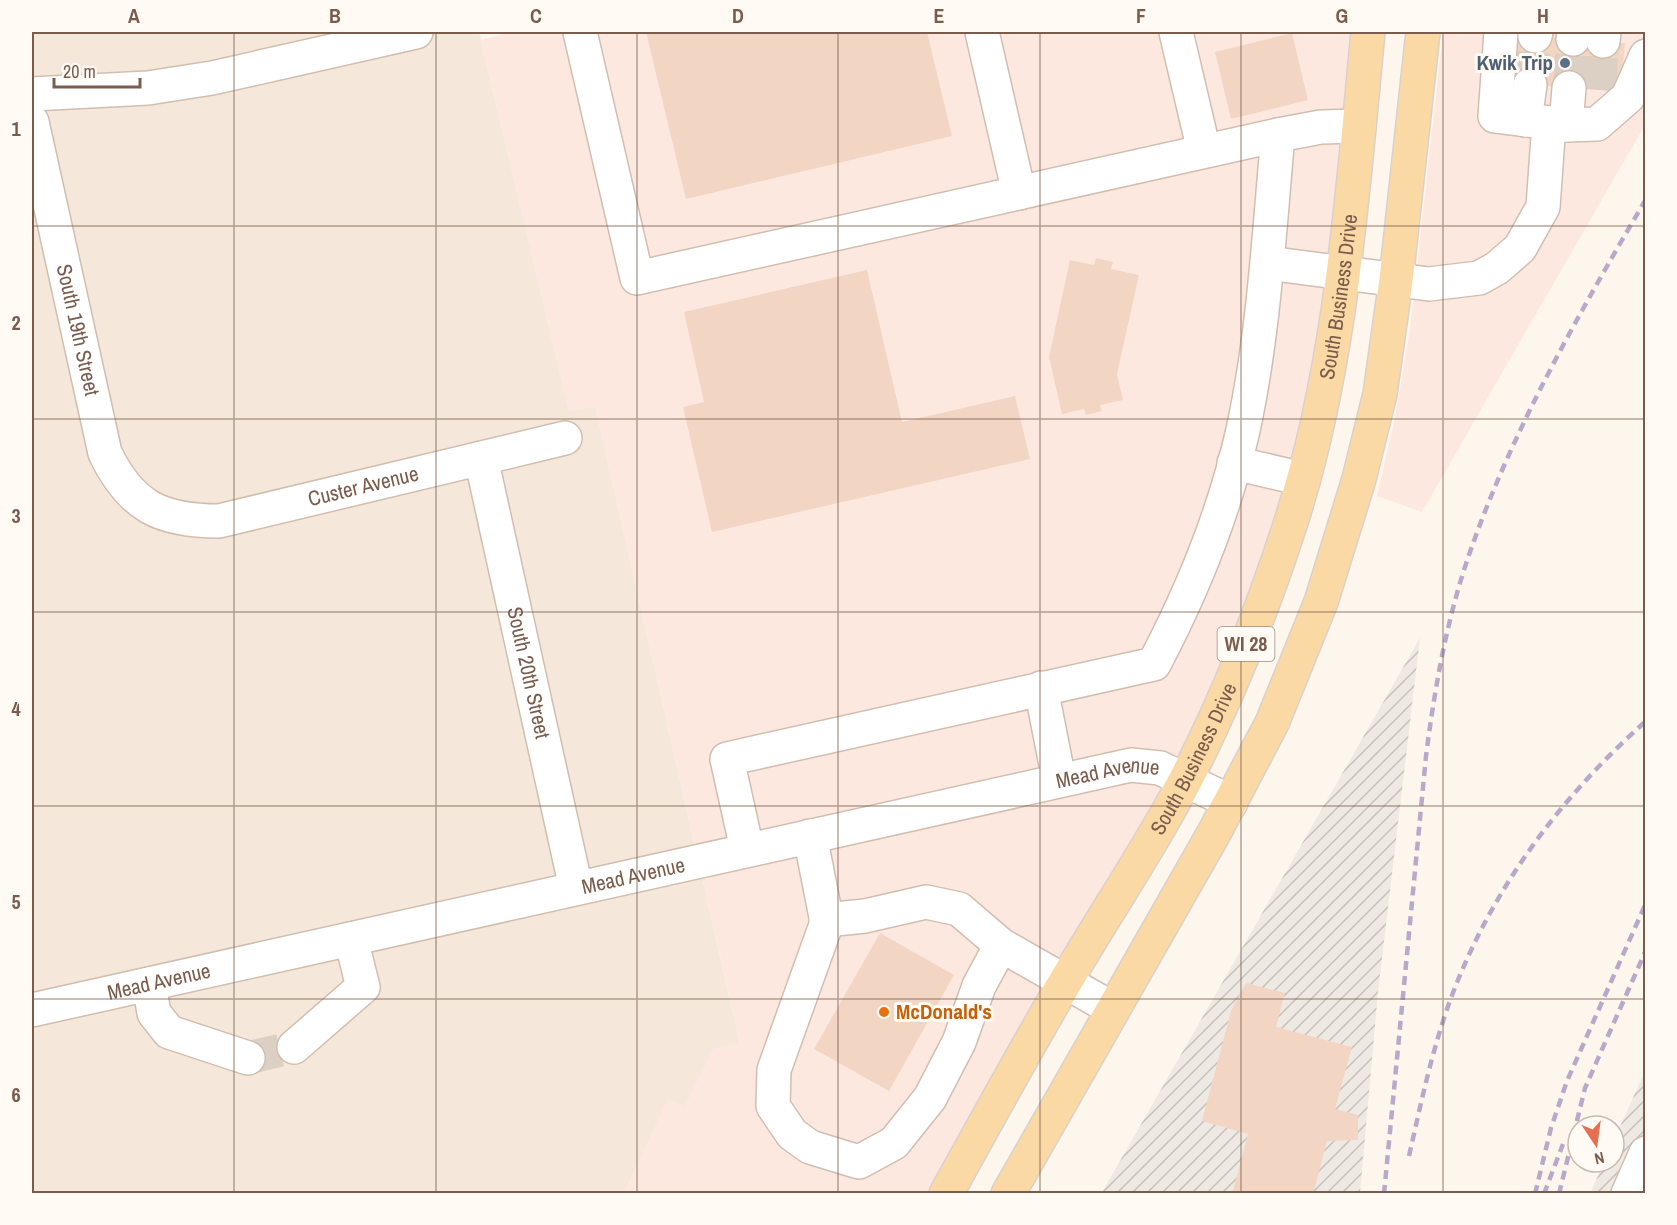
<svg xmlns="http://www.w3.org/2000/svg" width="1677" height="1225" font-family="'Archivo Narrow',sans-serif">
<defs>
<pattern id="industrial-furrows" width="10" height="10" patternUnits="userSpaceOnUse" patternTransform="scale(1.5)"><rect width="10" height="10" fill="#efe9e4"/><path d="M-1 1l2-2M0 10L10 0M9 11l2-2" fill="none" stroke="#c7c0bb"/></pattern>
</defs>
<rect width="100%" height="100%" fill="#fdf6ec"/>
<polygon fill="#f5e8da" points="32,32 479,32 569,411 595,406 740,1044 714,1049 685,1107 668,1100 624,1193 32,1193"/>
<g fill="#fde8e0">
<polygon points="513,32 1353,32 1325,311 1298,450 1268,549 1203,711 1125,860 932,1193 624,1193 668,1099 685,1106 714,1048 740,1043 595,406 569,412 481,40"/>
<polygon points="1443,32 1645,32 1645,125 1422,512 1377,496 1394,423 1410,330"/>
</g>
<g fill="url(#industrial-furrows)">
<polygon points="1420,638 1378,992 1360,1193 1101,1194"/>
<polygon points="1645,1071 1645,1193 1590,1194 1604,1162 1614,1162 1614,1140"/>
</g>
<g fill="#f3d5c3">
<polygon points="646,32 927,32 952,136 686,199"/>
<polygon points="1292,33 1308,100 1231,119 1215,52"/>
<polygon points="1509,34 1625,43 1621,91 1506,83"/>
<polygon points="1096,258 1113,262 1111,269 1139,275 1117,374 1123,400 1100,405 1102,411 1086,415 1084,409 1062,414 1049,357 1070,260 1094,265"/>
<polygon points="867,270 902,422 1015,396 1030,459 712,532 683,407 704,402 684,312"/>
<polygon points="880,933 954,975 889,1091 814,1049"/>
<polygon points="1246,983 1285,993 1276,1027 1352,1047 1335,1109 1358,1115 1358,1140 1327,1141 1313,1194 1232,1194 1248,1134 1202,1121 1231,1011"/>
</g>
<g fill="none" stroke-linecap="round" stroke-linejoin="round">
<g stroke="#dcd0c4" stroke-width="33" stroke-dasharray="33 16" stroke-linecap="butt">
<polyline points="1530,85 1535,36"/>
<polyline points="1569,88 1573,39"/>
<polyline points="1599,90 1603,41"/>
<polyline points="248,1058 294,1047"/>
</g>
<g stroke="#d1beb0" stroke-width="36">
<g id="minor">
<polyline points="580,32 637,278 1278,135 1321,127 1359,126"/>
<polyline points="982,32 1019,193"/>
<polyline points="1176,32 1204,151"/>
<polyline points="1501,32 1495,116 1566,125 1597,124 1628,97 1646,56"/>
<polyline points="1535,36 1536,32"/>
<polyline points="1573,39 1574,32"/>
<polyline points="1603,41 1604,32"/>
<polyline points="32,94 148,88 212,78 416,32"/>
<polyline points="1525,120 1530,85"/>
<path id="s1" d="M 32,122 L 105,453 C 131,507 161,521 219,521 L 565,438"/>
<polyline points="1566,125 1569,88"/>
<polyline points="1267,263 1429,284 1479,278 1497,268 1520,248 1543,207 1549,123"/>
<path id="s2" d="M 481,458 L 576,888"/>
<polyline points="1234,463 1303,479"/>
<polyline points="1041,688 1059,780"/>
<polyline points="810,836 827,922 774,1070 773,1106 792,1134 810,1147 859,1162 894,1143 930,1098 959,1042 979,986 1001,945"/>
<path d="M 747,849 L 727,759 L 1154,664 C 1193,590 1225,511 1243,430 C 1264,334 1269,233 1278,135"/>
<polyline points="826,920 865,916 926,902 959,909 1001,945 1113,1009"/>
<polyline points="149,984 154,1013 169,1032 248,1058"/>
<path id="s3" d="M 32,1010 L 1131,765 L 1160,768 L 1231,802"/>
<polyline points="294,1047 363,987 351,939"/>
<polyline points="1628,1194 1646,1153"/>
</g>
</g>
<g stroke="#dad1cd" stroke-width="36">
<g id="major">
<path id="s4" d="M 946,1194 C 986,1122 1025,1050 1067,979 C 1106,912 1150,848 1186,779 C 1227,699 1261,614 1289,528 C 1341,369 1352,198 1368,32"/>
<polyline points="1008,1194 1214,833 1272,723 1321,602 1359,479 1380,394 1396,280 1423,32"/>
</g>
</g>
<use href="#minor" stroke="#fff" stroke-width="33"/>
<use href="#major" stroke="#fbd9a5" stroke-width="33"/>
<g stroke="#b9a8c9" stroke-width="4.5" stroke-dasharray="9 6" stroke-linecap="butt">
<path d="M 1409,1156 C 1422,1099 1434,1040 1456,985 C 1497,882 1563,795 1646,721"/>
<path d="M 1384,1194 L 1426,756 C 1435,686 1447,618 1470,552 C 1513,428 1580,312 1646,199"/>
<polyline points="1535,1194 1551,1128 1567,1081 1646,903"/>
<polyline points="1544,1194 1563,1144"/>
<polyline points="1559,1194 1585,1088 1646,950"/>
</g>
</g>
<path fill="none" stroke="#7a5c4d" stroke-width="1.5" stroke-opacity="0.55" d="M 234,32 L 234,1194M 436,32 L 436,1194M 637,32 L 637,1194M 838,32 L 838,1194M 1040,32 L 1040,1194M 1241,32 L 1241,1194M 1443,32 L 1443,1194M 32,226 L 1646,226M 32,419 L 1646,419M 32,612 L 1646,612M 32,806 L 1646,806M 32,999 L 1646,999"/>
<circle fill="#5c6f8a" stroke="#fffaf3" stroke-width="2" cx="1565" cy="63" r="6"/>
<circle fill="#e8710a" stroke="#fffaf3" stroke-width="2" cx="884" cy="1012" r="6"/>
<g text-anchor="middle" stroke-width="6" stroke-linejoin="round" paint-order="stroke">
<rect fill="#fffaf3" stroke="#a28b7f" stroke-width="1.5" x="1217.5" y="627" width="57" height="34" rx="4.5"/>
<g font-size="20" font-weight="bold" fill="#7a5c4d">
<text x="1246" y="651">WI 28</text>
</g>
<g font-size="21" font-weight="bold" fill="#4e5e75" stroke="#fffaf3" text-anchor="end">
<text x="1553" y="70">Kwik Trip</text>
</g>
<g font-size="21" fill="#7a5c4d" stroke="#fffaf3">
<text dy="7" stroke="none"><textPath href="#s4" startOffset="988">South Business Drive</textPath></text>
<text dy="7" stroke="none"><textPath href="#s1" startOffset="213">South 19th Street</textPath></text>
<text dy="7" stroke="none"><textPath href="#s1" startOffset="630">Custer Avenue</textPath></text>
<text dy="7" stroke="none"><textPath href="#s2" startOffset="220">South 20th Street</textPath></text>
<text dy="7" stroke="none"><textPath href="#s4" startOffset="501">South Business Drive</textPath></text>
<text dy="7" stroke="none"><textPath href="#s3" startOffset="1102">Mead Avenue</textPath></text>
<text dy="7" stroke="none"><textPath href="#s3" startOffset="616">Mead Avenue</textPath></text>
<text dy="7" stroke="none"><textPath href="#s3" startOffset="130">Mead Avenue</textPath></text>
</g>
<g font-size="21" font-weight="bold" fill="#c56008" stroke="#fffaf3" text-anchor="start">
<text x="896" y="1019">McDonald's</text>
</g>
</g>
<rect width="1677" height="1225" fill="none" stroke="#fffaf3" stroke-width="66"/>
<g transform="translate(1596 1144) rotate(167)"><circle r="28" fill="#fffaf3" stroke="#cabbb1" stroke-width="1.5"/>
<path d="M0-4.5L10 22L0 15L-10 22Z" fill="#e76f51"/>
<text y="-9" font-size="16" font-weight="bold" text-anchor="middle" fill="#7a5c4d">N</text>
</g>
<path d="M54 78v9h86v-9" fill="none" stroke="#7a5c4d" stroke-width="3"/>
<text x="63" y="78" font-size="18" fill="#7a5c4d" stroke="#fffaf3" stroke-width="4.5" paint-order="stroke">20 m</text>
<rect x="33" y="33" width="1611" height="1159" fill="none" stroke="#7a5c4d" stroke-width="2"/>
<g font-size="20" text-anchor="middle" font-weight="bold" fill="#7a5c4d">
<text x="134" y="23">A</text>
<text x="335" y="23">B</text>
<text x="536" y="23">C</text>
<text x="738" y="23">D</text>
<text x="939" y="23">E</text>
<text x="1141" y="23">F</text>
<text x="1342" y="23">G</text>
<text x="1543" y="23">H</text>
<text x="16" y="136">1</text>
<text x="16" y="330">2</text>
<text x="16" y="523">3</text>
<text x="16" y="716">4</text>
<text x="16" y="909">5</text>
<text x="16" y="1102">6</text>
</g>
</svg>
